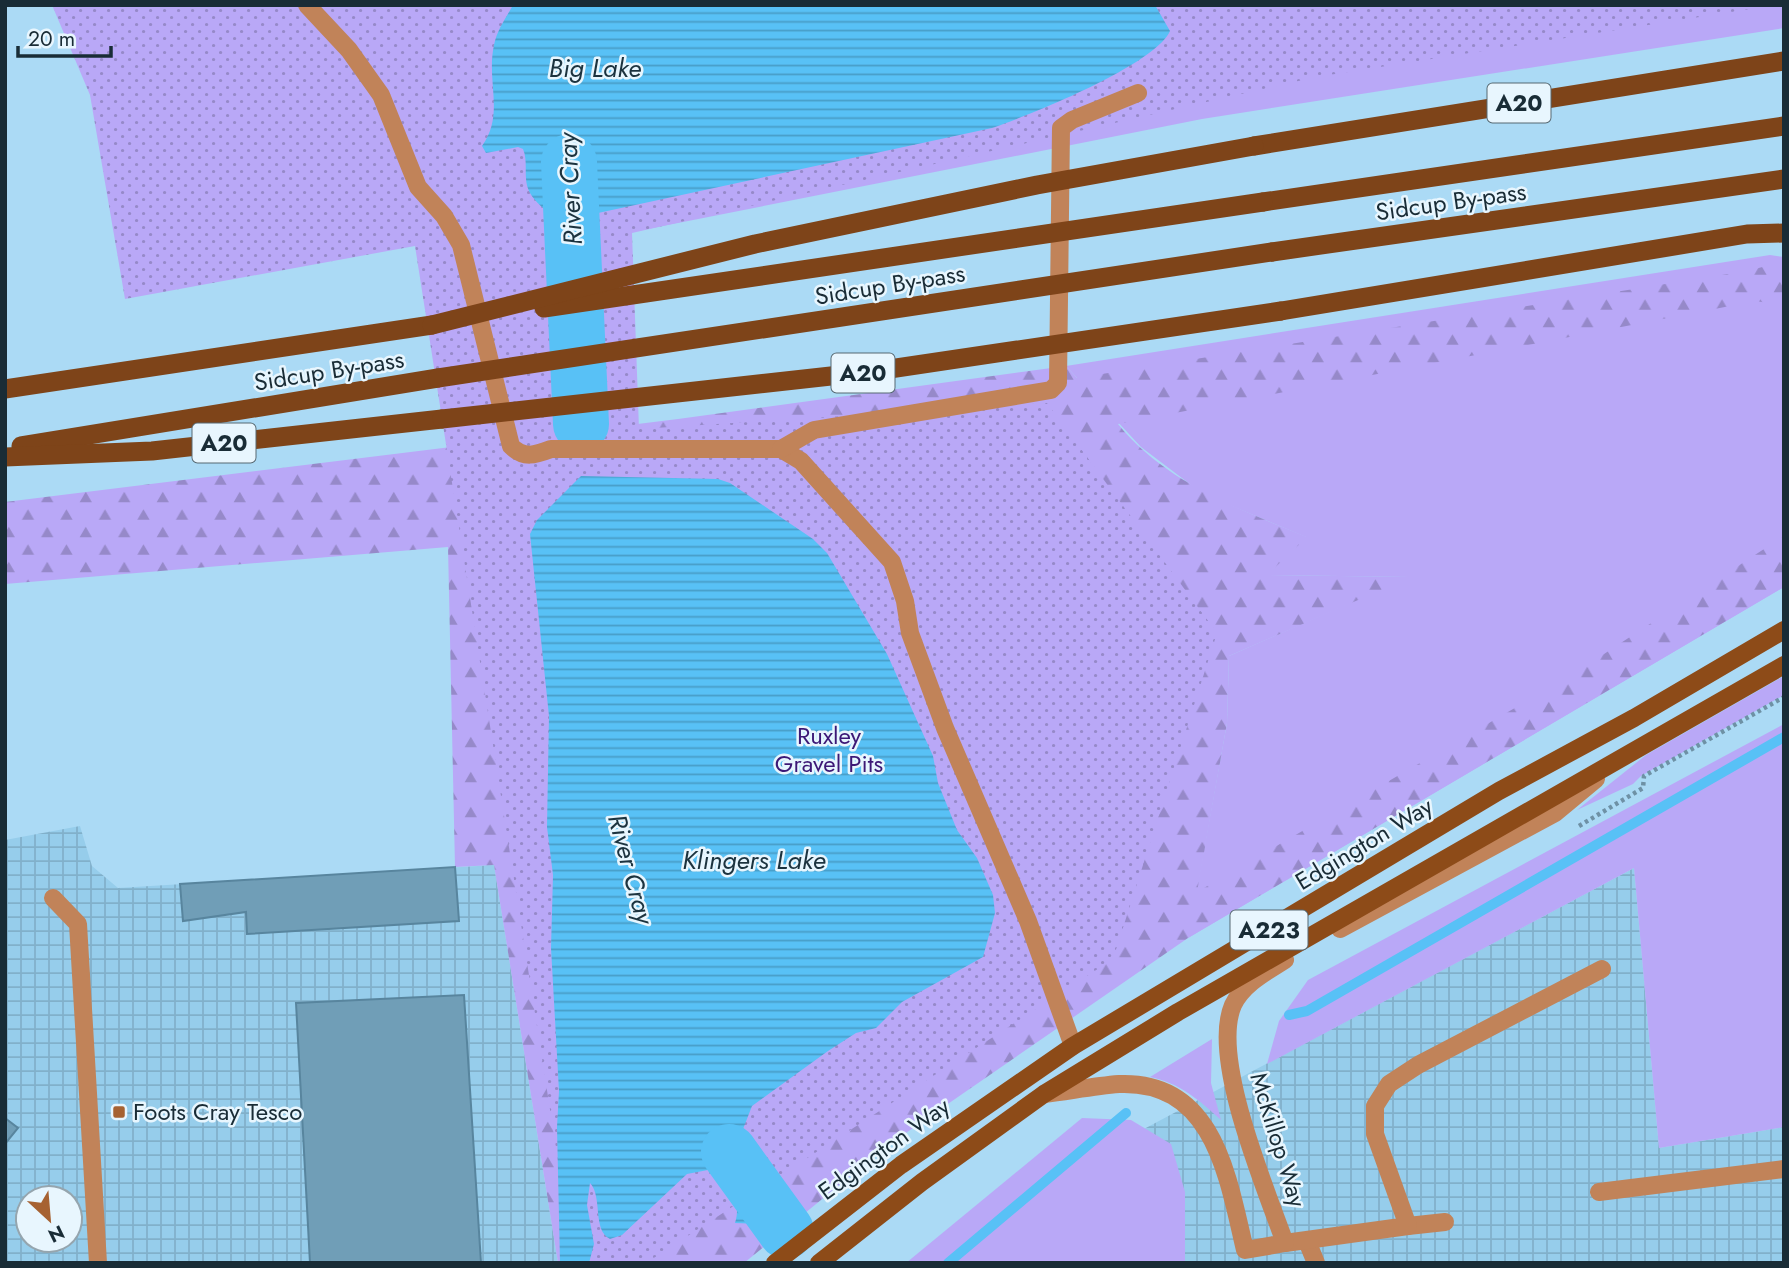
<svg xmlns="http://www.w3.org/2000/svg" width="1789" height="1268" font-family="Jost,sans-serif">
<defs>
<pattern id="industrial-grid" width="8" height="8" patternUnits="userSpaceOnUse" patternTransform="scale(1.75)"><rect width="8" height="8" fill="#96cdeb"/><path d="M0 4h8M4 0v8" fill="none" stroke="#81b0ca"/></pattern>
<pattern id="forest-firs" width="22" height="20" patternUnits="userSpaceOnUse" patternTransform="scale(1.75)"><rect width="22" height="20" fill="#b9a8f7"/><path d="M5 1l3.5 6h-7zM16 11l3.5 6h-7z" fill="#9689c9"/></pattern>
<pattern id="park-dots" width="8" height="8" patternUnits="userSpaceOnUse" patternTransform="scale(1.75)"><rect width="8" height="8" fill="#b9a8f7"/><path d="M2 2h.1M6 6h.1" fill="none" stroke="#9689c9" stroke-width="1.8" stroke-linecap="round"/></pattern>
<pattern id="water-rules" width="6" height="5" patternUnits="userSpaceOnUse" patternTransform="scale(1.75)"><rect width="6" height="5" fill="#58c1f6"/><path d="M0 2.5h6" fill="none" stroke="#489dc8"/></pattern>
</defs>
<rect width="100%" height="100%" fill="#abdaf5"/>
<g fill="url(#industrial-grid)" fill-rule="evenodd">
<path d="M 80,826 L 92,866 L 118,888 L 494,865 L 558,1263 L 5,1263 L 5,840 ZM 28,1198 L 70,1198 L 70,1240 L 28,1240 Z"/>
<polygon points="1634,868 1659,1148 1784,1127 1784,1263 934,1263 1022,1194"/>
</g>
<g fill="#b9a8f7">
<polygon points="922,5 1784,5 1784,28 1202,119 592,240"/>
<polygon points="1770,255 1784,257 1784,587 1188,938 1227,723 1229,656 1408,577 1266,575 1306,537 1203,494 1141,447 1066,366"/>
<polygon points="1784,676 1784,695 1641,776 1633,784 1577,810 1646,755"/>
<polygon points="1784,724 1784,1127 1659,1148 1634,868 1267,1064 1279,1021 1308,980"/>
<path d="M 1212,1039 L 1211,1083 L 1221,1120 C 1199,1100 1180,1083 1150,1077 Z"/>
<polygon points="1082,1118 1131,1120 1171,1144 1185,1192 1185,1263 906,1263"/>
</g>
<path fill="url(#forest-firs)" d="M 1774,264 L 1784,265 L 1784,306 L 1756,301 L 1118,424 C 1166,483 1239,509 1307,537 L 1267,575 L 1411,577 L 1229,656 L 1227,723 L 1197,892 L 1572,675 L 1784,536 L 1784,587 L 1188,938 L 887,1146 L 744,1263 L 558,1263 L 494,865 L 455,867 L 448,547 L 5,584 L 5,502 L 678,419 L 1066,366 L 1077,378 L 1747,271 Z"/>
<polygon fill="url(#park-dots)" points="52,5 1776,5 1316,77 632,233 639,429 1047,403 1217,633 1113,959 646,1263 574,1263 415,246 125,299 90,95"/>
<g fill="url(#water-rules)">
<path d="M 513,5 L 1155,5 L 1170,31 C 1155,65 1028,116 992,128 L 598,213 L 581,224 L 575,240 L 568,240 C 564,217 541,212 530,193 C 522,178 529,163 523,149 L 518,147 L 486,153 L 482,146 C 505,114 486,82 494,45 C 497,30 506,18 513,5 Z"/>
<path d="M 581,476 L 718,479 L 730,483 L 813,539 L 827,553 L 887,654 L 933,756 L 938,783 L 957,830 L 977,858 L 993,895 L 995,913 L 983,957 L 902,1002 L 876,1028 L 856,1033 L 828,1051 L 752,1106 L 738,1142 L 739,1151 L 755,1172 L 771,1182 L 786,1185 L 780,1192 L 781,1207 L 760,1224 L 735,1223 C 742,1201 730,1182 713,1169 L 687,1174 L 622,1235 L 610,1239 C 592,1230 603,1197 590,1183 L 587,1205 L 594,1244 L 589,1263 L 560,1263 L 557,1127 L 559,1091 L 551,948 L 553,875 L 547,827 L 549,716 L 530,534 L 537,520 Z"/>
</g>
<g fill="none" stroke-linecap="round" stroke-linejoin="round">
<g stroke="#58c1f6" stroke-width="10">
<polyline points="1289,1015 1307,1011 1784,737"/>
<polyline points="948,1263 1126,1113"/>
</g>
<g stroke="#58c1f6" stroke-width="56">
<polyline points="569,162 581,424"/>
<polyline points="729,1152 786,1231"/>
</g>
</g>
<g fill="#709eb7" stroke="#58859e" stroke-width="2">
<polygon points="455,867 459,921 247,934 246,912 183,921 180,884"/>
<polygon points="464,995 481,1263 310,1263 296,1003"/>
<polygon points="5,1118 18,1128 5,1144"/>
</g>
<g fill="none" stroke-linecap="round" stroke-linejoin="round">
<polyline stroke="#6e91a5" stroke-width="4.5" stroke-dasharray="3.5 3.5" stroke-linecap="butt" points="1579,826 1643,788 1644,776 1784,697"/>
<g stroke="#c18359" stroke-width="18">
<path d="M 307,5 L 349,50 L 381,95 L 418,187 L 444,216 L 461,245 L 511,446 C 524,459 535,455 551,449 L 781,449 L 801,461 L 892,562 L 905,601 L 910,633 L 945,728 L 1028,921 L 1073,1046"/>
<polyline points="781,449 814,430 1051,390 1058,383 1061,128 1072,120 1138,93"/>
<polyline points="53,898 78,924 98,1263"/>
<polyline points="1408,1226 1445,1222"/>
<polyline points="1307,1241 1316,1263"/>
<polyline points="1285,1243 1408,1226 1375,1134 1375,1106 1389,1084 1418,1065 1602,969"/>
</g>
<g stroke="#c18359" stroke-width="18">
<polyline points="1340,929 1555,813 1596,779"/>
<path d="M 1044,1094 C 1069,1091 1094,1086 1119,1084 C 1215,1080 1228,1179 1245,1250 L 1285,1243 C 1266,1189 1210,1058 1233,1005 C 1243,984 1266,972 1285,960"/>
<polyline points="1599,1192 1784,1169"/>
</g>
<g stroke="#8d4b18" stroke-width="18">
<polyline points="775,1263 901,1165 1073,1046 1499,791 1634,718 1784,630"/>
<polyline points="819,1263 922,1182 1044,1094 1178,1012 1784,665"/>
</g>
<g stroke="#7e4419" stroke-width="19">
<polyline points="1254,146 1784,61"/>
<polyline points="1263,202 1784,126"/>
<polyline points="1272,252 1784,179"/>
<polyline points="1281,311 1747,234 1784,233"/>
<polyline points="5,389 432,325"/>
<polyline points="21,446 438,378"/>
<polyline points="5,457 152,451 442,419"/>
</g>
<g stroke="#7e4419" stroke-width="19">
<polyline points="544,308 1263,202"/>
<polyline points="432,325 755,244 1037,185 1254,146"/>
<polyline points="438,378 1272,252"/>
<polyline points="442,419 876,371 1281,311"/>
</g>
</g>
<rect fill="#a66232" stroke="#e8f6fe" stroke-width="2.5" x="112" y="1105" width="14" height="14" rx="3.5"/>
<g text-anchor="middle" stroke-width="5" stroke-linejoin="round" paint-order="stroke">
<g fill="#e8f6fe" stroke="#576972" stroke-width="2">
<rect x="1487.5" y="83.5" width="63" height="39" rx="5"/>
<rect x="831.5" y="353.5" width="63" height="39" rx="5"/>
<rect x="192.5" y="423.5" width="63" height="39" rx="5"/>
<rect x="1230.5" y="910.5" width="77" height="39" rx="5"/>
</g>
<g font-size="23" font-weight="bold" fill="#192c36">
<text x="1519" y="111">A20</text>
<text x="863" y="381">A20</text>
<text x="224" y="451">A20</text>
<text x="1269" y="938">A223</text>
</g>
<g font-size="24" fill="#192c36" stroke="#e8f6fe">
<text transform="translate(1451 202) rotate(-8)" y="8">Sidcup By-pass</text>
<text transform="translate(890 285) rotate(-9)" y="8">Sidcup By-pass</text>
<text transform="translate(329 371) rotate(-9)" y="8">Sidcup By-pass</text>
<text transform="translate(1364 844) rotate(-31)" y="8">Edgington Way</text>
<text transform="translate(1278 1140) rotate(73)" y="8">McKillop Way</text>
<text transform="translate(884 1149) rotate(-36)" y="8">Edgington Way</text>
</g>
<g font-size="24" fill="#3c1876" stroke="#e8f6fe">
<text x="829" y="744">Ruxley<tspan x="829" dy="28">Gravel Pits</tspan></text>
</g>
<g font-size="24" fill="#192c36" stroke="#e8f6fe" text-anchor="start">
<text x="133" y="1120">Foots Cray Tesco</text>
</g>
<g font-size="26" font-style="italic" fill="#1c333f" stroke="#e8f6fe">
<text x="595" y="77">Big Lake</text>
<text transform="translate(570 189) rotate(-93)" y="9">River Cray</text>
<text x="754" y="869">Klingers Lake</text>
<text transform="translate(631 869) rotate(75)" y="9">River Cray</text>
</g>
</g>
<rect width="1789" height="1268" fill="none" stroke="#192c36" stroke-width="14"/>
<g transform="translate(49 1219) rotate(154)"><circle r="33" fill="#e8f6fe" stroke="#95a5ae" stroke-width="2"/>
<path d="M0-5L12 26L0 18L-12 26Z" fill="#a66232"/>
<text y="-10" font-size="19" font-weight="bold" text-anchor="middle" fill="#192c36">N</text>
</g>
<path d="M18 46v10h93v-10" fill="none" stroke="#192c36" stroke-width="3.5"/>
<text x="28" y="46" font-size="21" fill="#192c36" stroke="#e8f6fe" stroke-width="5" paint-order="stroke">20 m</text>
</svg>
